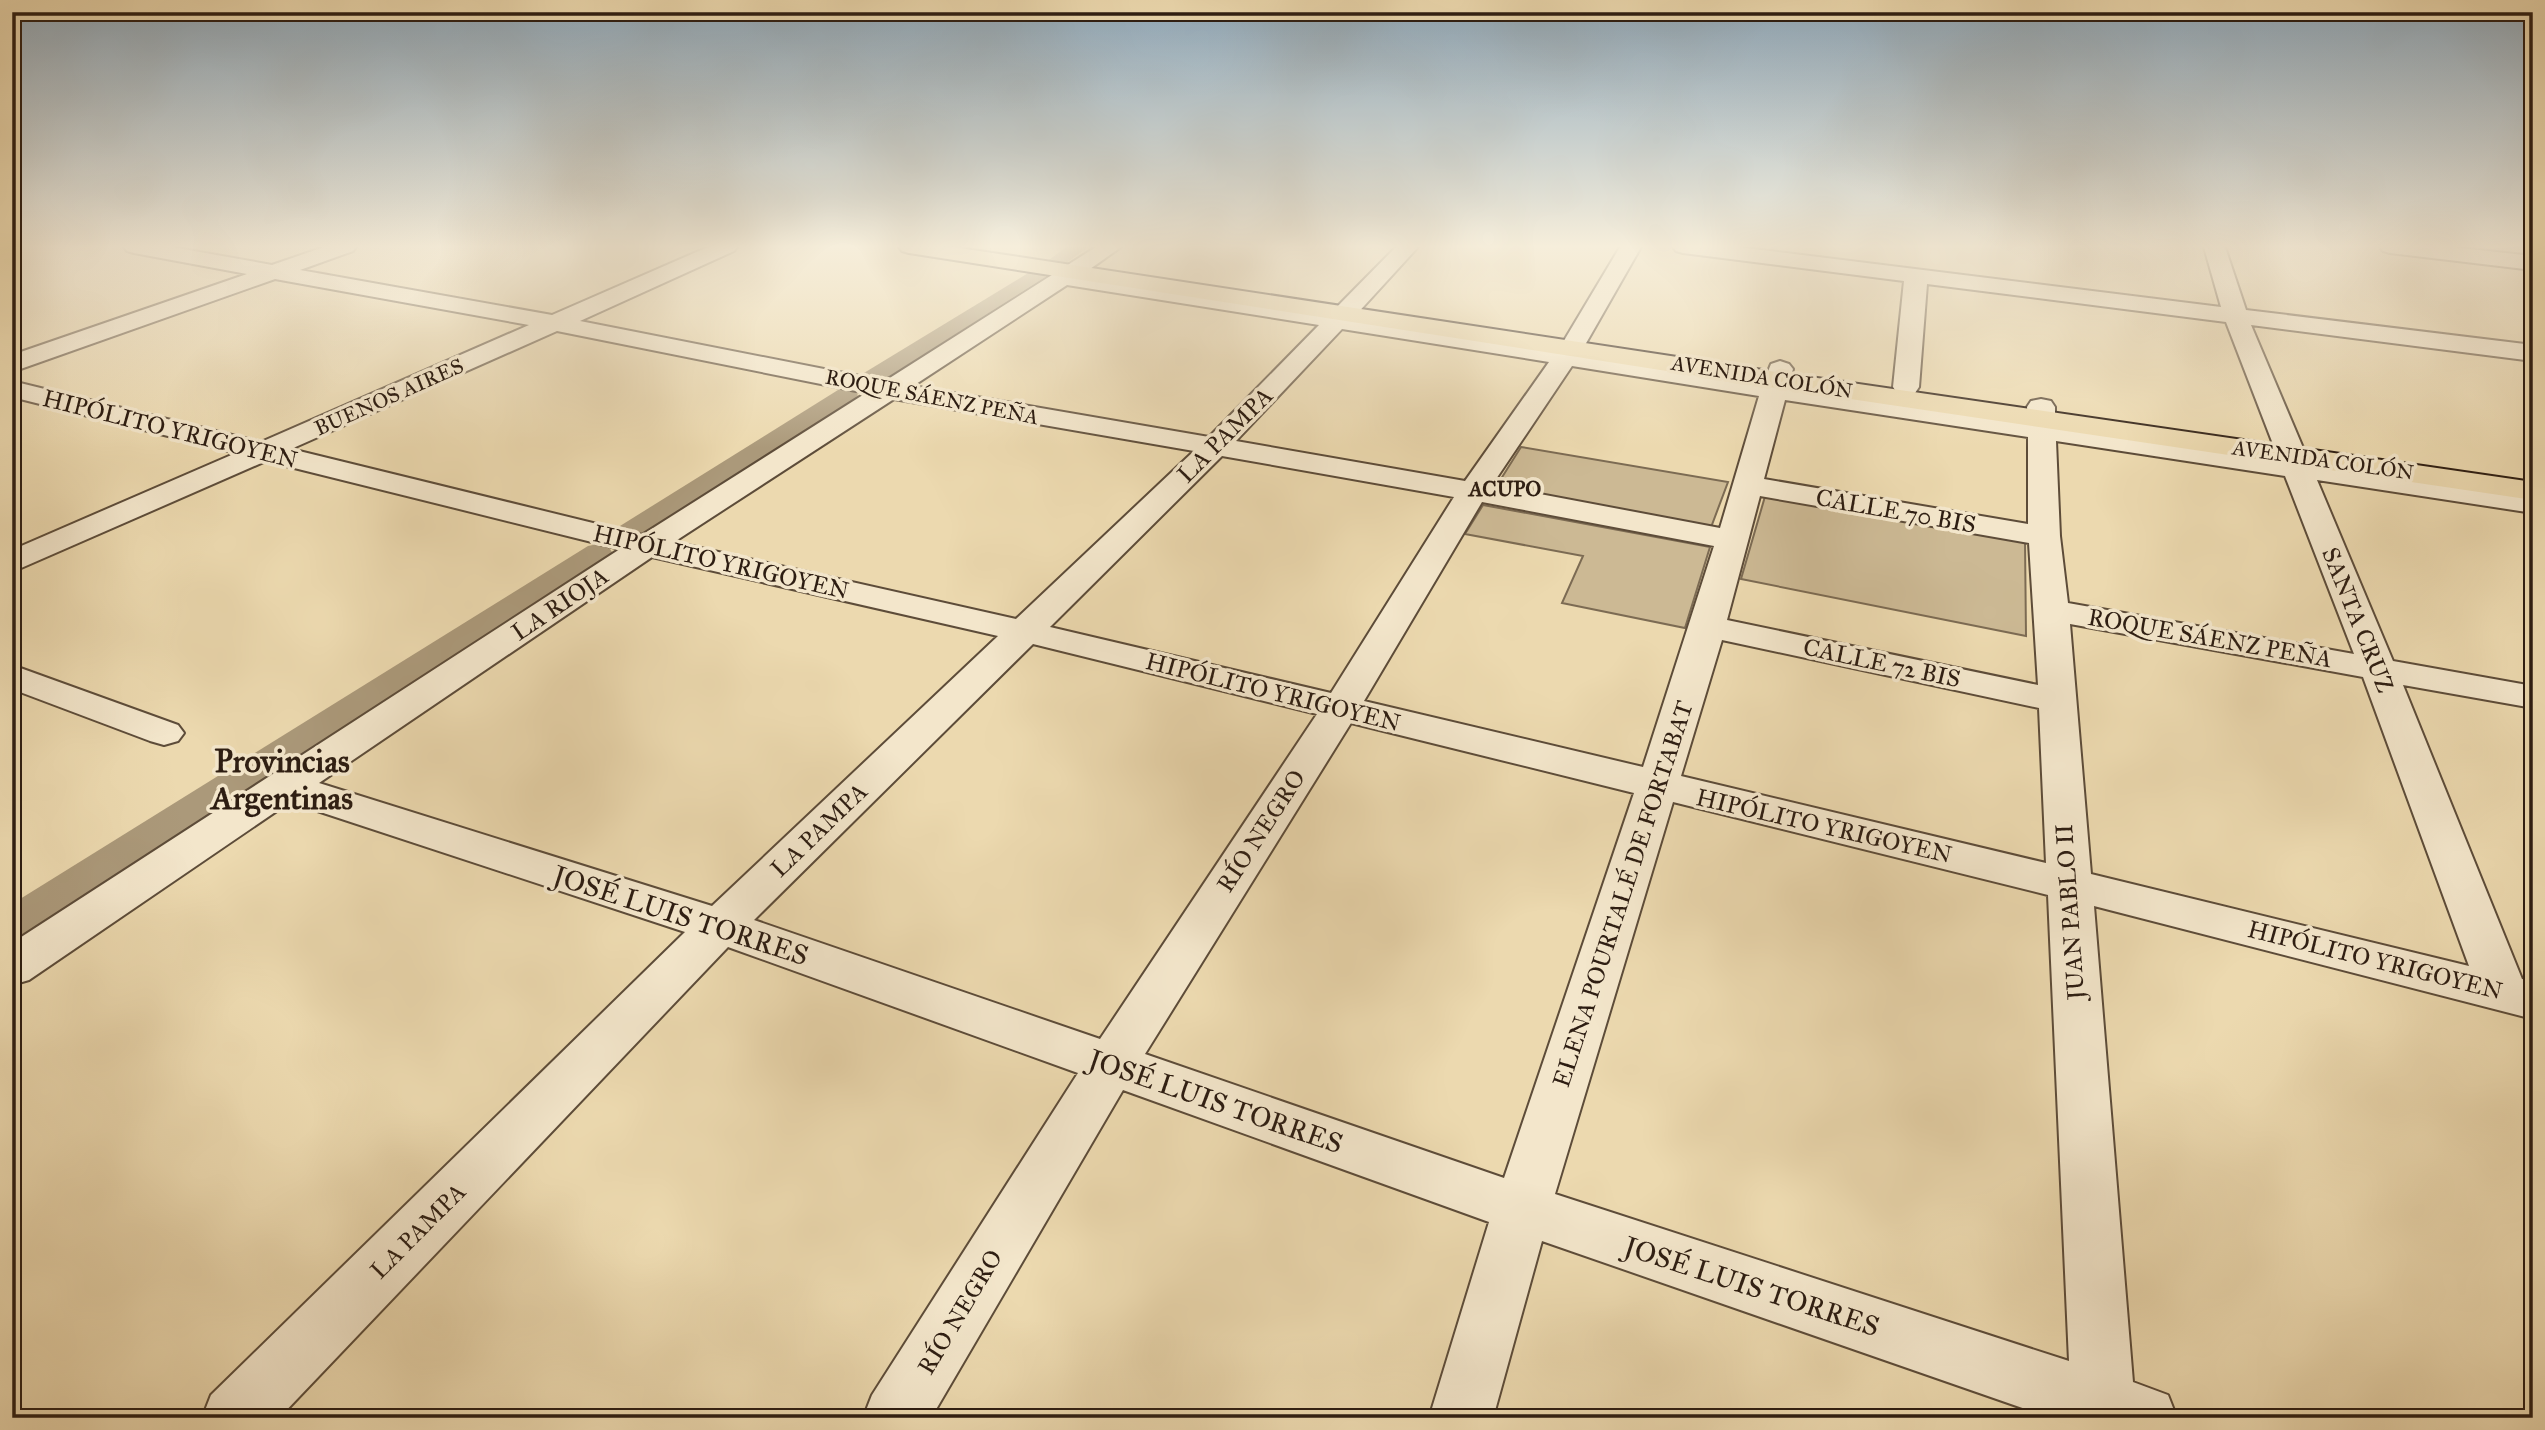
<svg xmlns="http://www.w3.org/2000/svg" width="2545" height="1430" font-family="'IM FELL Great Primer',serif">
<rect width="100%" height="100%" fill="#ecd9af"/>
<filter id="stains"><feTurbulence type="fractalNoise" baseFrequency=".00286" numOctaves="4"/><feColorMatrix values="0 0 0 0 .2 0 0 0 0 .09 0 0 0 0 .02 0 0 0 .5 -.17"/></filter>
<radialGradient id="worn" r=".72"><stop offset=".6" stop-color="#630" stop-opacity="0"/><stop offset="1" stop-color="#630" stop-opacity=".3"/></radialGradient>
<g fill="#ccb994" stroke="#7c6b53" stroke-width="2">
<polygon points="1521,447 1728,482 1710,530 1494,490"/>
<polygon points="1766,493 2025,541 2026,636 1741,579"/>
<polygon points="1483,505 1710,547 1685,628 1562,603 1583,556 1465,534"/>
</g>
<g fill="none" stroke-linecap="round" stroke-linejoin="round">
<g fill="#ab997a" fill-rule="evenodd">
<polygon points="1066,247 1088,247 1061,267 1047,267 1045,263"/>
<polygon points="1038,267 1048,273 1045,277 875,386 859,386 856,381 859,376"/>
<polygon points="846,388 854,390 858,395 854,400 640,538 630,540 620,538 616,532 620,526 838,390"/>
<polygon points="598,544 608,546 612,552 608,558 26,933 12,937 12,904 588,546"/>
</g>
<g stroke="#5d4c39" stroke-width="4">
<g id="minor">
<path d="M 124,247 L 172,247 L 272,265 L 324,247 L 356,247 L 353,251 L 300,270 L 552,315 L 708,247 L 737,247 L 734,251 L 580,321 L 885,381 L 1096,247 L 1121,247 L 1083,274 L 1331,313 L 1396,247 L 1418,247 L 1354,317 L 1559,349 L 1620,247 L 1641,247 L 1581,352 L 1764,381 L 1771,364 L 1780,361 L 1789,364 L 1793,369 L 1789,384 L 2028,420 L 2027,407 L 2031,401 L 2041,399 L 2051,401 L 2055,407 L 2055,424 L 2278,457 L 2226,322 L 1927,284 L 1919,387 L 1915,393 L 1906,395 L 1897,393 L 1893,387 L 1904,281 L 1683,253 L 1676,251 L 1673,247 L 1738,247 L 2221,307 L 2204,247 L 2225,247 L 2246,310 L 2533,345 L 2533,361 L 2251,325 L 2309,462 L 2533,495 L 2533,513 L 2317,480 L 2393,661 L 2533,686 L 2533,708 L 2403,685 L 2522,979 L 2533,981 L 2533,1019 L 2094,906 L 2133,1382 L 2168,1395 L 2177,1418 L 2051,1418 L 1542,1241 L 1493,1418 L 1429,1418 L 1489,1222 L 1123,1090 L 931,1418 L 863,1418 L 872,1395 L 1078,1073 L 728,947 L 279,1418 L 202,1418 L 211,1395 L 685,932 L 290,802 L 29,980 L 12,985 L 12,943 L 620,549 L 266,461 L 12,572 L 12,550 L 236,453 L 12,397 L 12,381 L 261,442 L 529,325 L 275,279 L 12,372 L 12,355 L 247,274 L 134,253 L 127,251 ZM 1067,285 L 1319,325 L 1209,437 L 913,386 ZM 1342,329 L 1549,362 L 1465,481 L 1236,441 ZM 557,331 L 866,393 L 642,535 L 291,449 ZM 1572,366 L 1759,396 L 1720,528 L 1492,485 ZM 894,399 L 1194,451 L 1016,619 L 674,542 ZM 1785,400 L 2028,437 L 2028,524 L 1764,479 ZM 2056,441 L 2285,476 L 2354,654 L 2068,603 L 2060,536 ZM 1222,456 L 1454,497 L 1331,693 L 1050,627 ZM 1760,496 L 2029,543 L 2038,685 L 1727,620 ZM 1482,502 L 1714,546 L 1643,767 L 1364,701 ZM 652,557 L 998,636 L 712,906 L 319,783 ZM 2070,624 L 2363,677 L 2469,966 L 2091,874 ZM 1722,640 L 2039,708 L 2046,863 L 1681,776 ZM 1033,644 L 1317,714 L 1100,1039 L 754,920 ZM 1351,723 L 1634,793 L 1504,1178 L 1145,1054 ZM 1673,802 L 2048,895 L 2069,1361 L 1555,1194 Z"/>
<polygon points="2380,247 2451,247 2533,256 2533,270 2390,253 2383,251"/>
<polygon points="12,665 178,725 184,733 178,741 164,745 150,741 12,689"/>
</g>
</g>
<g stroke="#2d1d12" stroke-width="4">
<polygon id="major" points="899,247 953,247 1776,372 2533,482 2533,500 1776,388 909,253 902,251"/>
</g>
<use href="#minor" fill="#f3e6cb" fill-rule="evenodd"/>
<use href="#major" fill="#ecd9af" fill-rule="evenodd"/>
</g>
<linearGradient id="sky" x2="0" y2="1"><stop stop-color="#8fa9bc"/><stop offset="0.55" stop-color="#f6eedb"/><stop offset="1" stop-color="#f6eedb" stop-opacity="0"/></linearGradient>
<rect width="2545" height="448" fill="url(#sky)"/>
<g text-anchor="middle" stroke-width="7" stroke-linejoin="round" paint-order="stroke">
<g font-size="21" fill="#2d1d12" stroke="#f3e6cb">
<text transform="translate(1762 377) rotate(9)" y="7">AVENIDA COLÓN</text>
<text transform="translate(389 397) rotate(-24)" y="7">BUENOS AIRES</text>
<text transform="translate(932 397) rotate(11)" y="7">ROQUE SÁENZ PEÑA</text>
<text transform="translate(2323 460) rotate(8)" y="7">AVENIDA COLÓN</text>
</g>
<g font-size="21" font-weight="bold" fill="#2d1d12" stroke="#f3e6cb">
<text x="1505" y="496">ACUPO</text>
</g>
<g font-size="24" fill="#2d1d12" stroke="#f3e6cb">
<text transform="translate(170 429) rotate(14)" y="8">HIPÓLITO YRIGOYEN</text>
<text transform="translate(1225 435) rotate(-45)" y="8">LA PAMPA</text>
<text transform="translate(1896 511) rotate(10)" y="8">CALLE 70 BIS</text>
<text transform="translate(721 562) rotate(13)" y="8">HIPÓLITO YRIGOYEN</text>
<text transform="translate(560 604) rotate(-34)" y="8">LA RIOJA</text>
<text transform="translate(2358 620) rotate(68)" y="8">SANTA CRUZ</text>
<text transform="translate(2210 638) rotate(10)" y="8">ROQUE SÁENZ PEÑA</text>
<text transform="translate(1882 663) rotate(12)" y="8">CALLE 72 BIS</text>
<text transform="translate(1273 692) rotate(14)" y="8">HIPÓLITO YRIGOYEN</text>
<text transform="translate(1824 826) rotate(13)" y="8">HIPÓLITO YRIGOYEN</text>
<text transform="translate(819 830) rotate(-44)" y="8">LA PAMPA</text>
<text transform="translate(1261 831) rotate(-57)" y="8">RÍO NEGRO</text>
<text transform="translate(1623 894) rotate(-72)" y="8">ELENA POURTALÉ DE FORTABAT</text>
<text transform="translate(2070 912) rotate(-94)" y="8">JUAN PABLO II</text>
<text transform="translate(2375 960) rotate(14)" y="8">HIPÓLITO YRIGOYEN</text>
<text transform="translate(418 1231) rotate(-45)" y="8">LA PAMPA</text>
<text transform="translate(960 1312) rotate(-59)" y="8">RÍO NEGRO</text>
</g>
<g font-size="28" fill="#2d1d12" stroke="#f3e6cb">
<text transform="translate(681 915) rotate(18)" y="10">JOSÉ LUIS TORRES</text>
<text transform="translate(1216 1101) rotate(19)" y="10">JOSÉ LUIS TORRES</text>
<text transform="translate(1752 1286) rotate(18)" y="10">JOSÉ LUIS TORRES</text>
</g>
<g font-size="32" font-weight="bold" fill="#2d1d12" stroke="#f3e6cb">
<text x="282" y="772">Provincias<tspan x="282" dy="37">Argentinas</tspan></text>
</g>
</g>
<rect width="2545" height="1430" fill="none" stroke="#ecd9af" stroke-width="42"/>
<rect x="14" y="14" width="2517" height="1402" fill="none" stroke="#2d1d12" stroke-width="3.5"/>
<rect x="21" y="21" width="2503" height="1388" fill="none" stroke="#2d1d12" stroke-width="2"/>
<rect width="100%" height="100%" filter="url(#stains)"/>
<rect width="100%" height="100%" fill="url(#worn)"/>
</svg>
